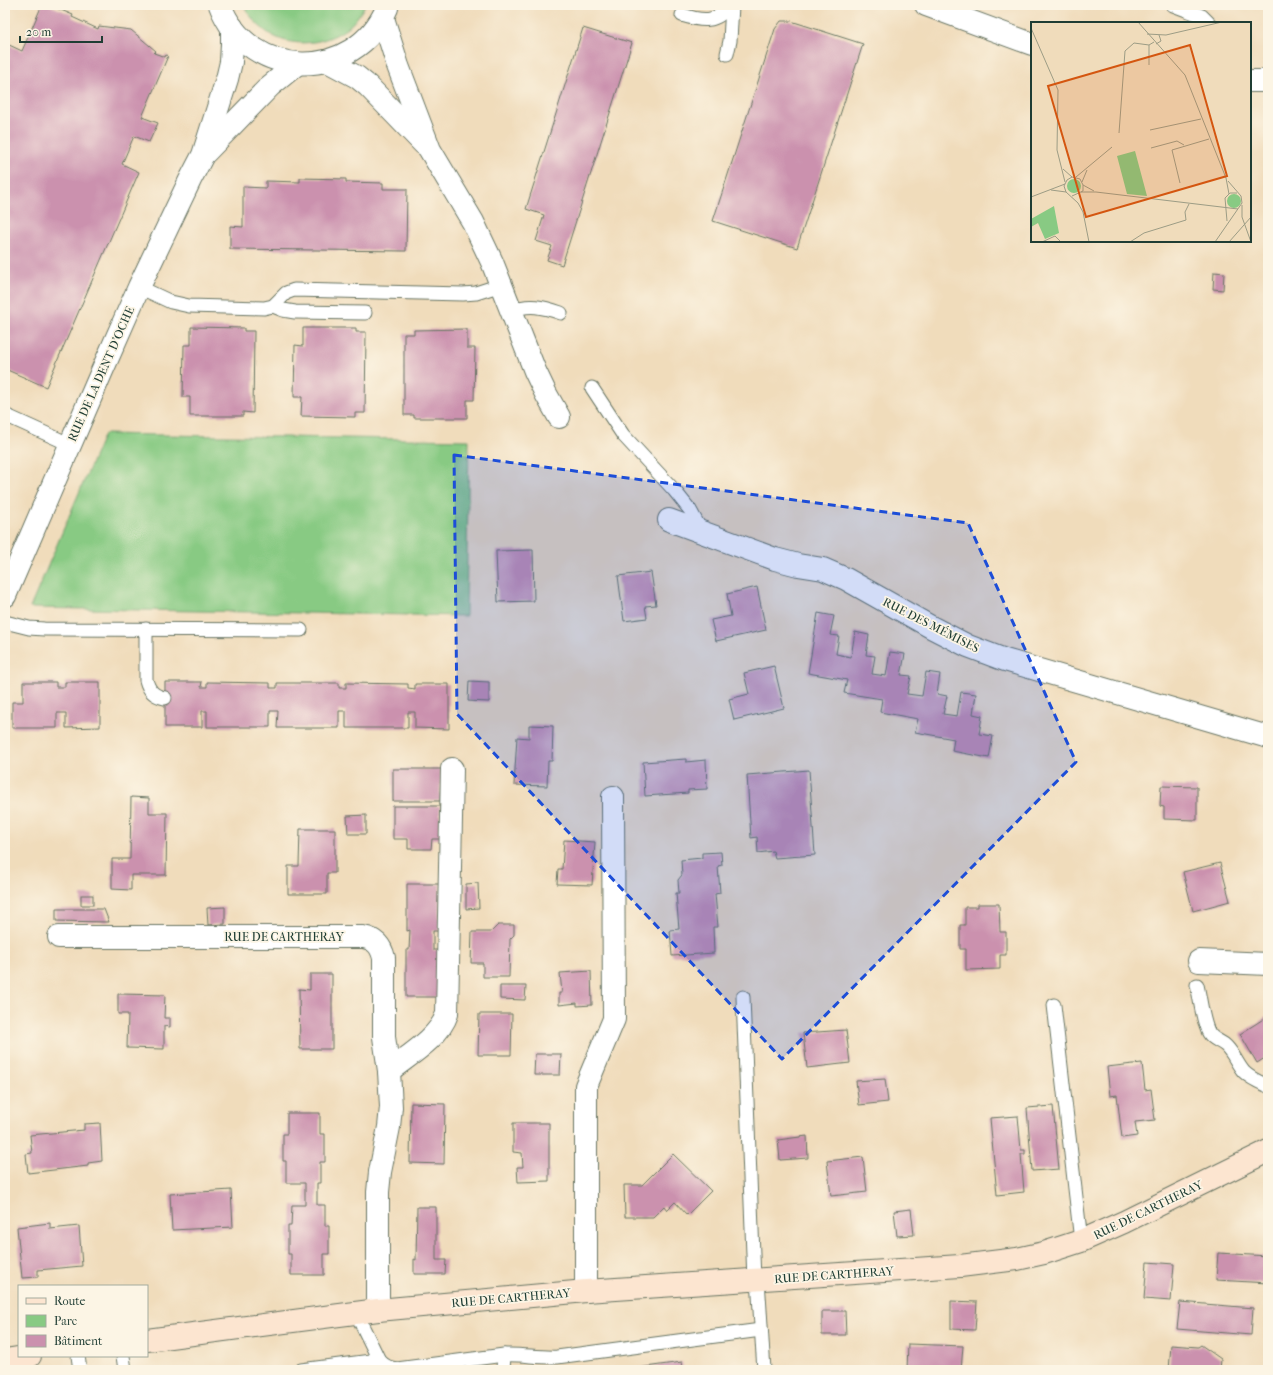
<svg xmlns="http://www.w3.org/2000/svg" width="1273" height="1375" font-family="'IM FELL French Canon',serif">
<rect width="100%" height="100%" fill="#fcf5e5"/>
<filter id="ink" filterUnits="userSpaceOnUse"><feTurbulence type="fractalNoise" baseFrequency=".025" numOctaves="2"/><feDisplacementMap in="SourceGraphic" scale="8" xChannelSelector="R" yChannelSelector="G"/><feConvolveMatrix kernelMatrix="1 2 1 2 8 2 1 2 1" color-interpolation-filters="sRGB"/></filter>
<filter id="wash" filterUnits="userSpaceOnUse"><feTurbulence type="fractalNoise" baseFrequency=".012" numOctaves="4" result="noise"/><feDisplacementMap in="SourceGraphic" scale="16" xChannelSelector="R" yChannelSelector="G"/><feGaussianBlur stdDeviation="0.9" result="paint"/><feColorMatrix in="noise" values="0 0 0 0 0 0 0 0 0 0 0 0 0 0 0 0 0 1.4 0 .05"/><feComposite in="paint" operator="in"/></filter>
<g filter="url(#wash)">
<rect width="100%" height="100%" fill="#f0dcbb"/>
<g fill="#88ca83" stroke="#54845c">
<path d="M 243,5 L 365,5 C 360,14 354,23 346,29 C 322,46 286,49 263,29 C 254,22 249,14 243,5 Z"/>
<polygon points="104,434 469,440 466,616 30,608"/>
</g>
<g id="blocks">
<g fill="#cb91ae">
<polygon points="42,5 49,5 73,15 72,17 98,29 99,26 131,30 156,51 154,53 165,57 166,55 168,56 142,117 158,123 149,142 134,136 122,164 139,172 46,387 5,369 5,43 22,51"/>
<polygon points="781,21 791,21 863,44 797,248 713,221 775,29"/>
<polygon points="583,28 632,43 562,265 547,260 552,246 536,241 544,215 526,209"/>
<polygon points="300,178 346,179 346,182 383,183 383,189 407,189 406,251 230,249 230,226 243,227 243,187 266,188 266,181 300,182"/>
<polygon points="1214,272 1224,273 1223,290 1213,289"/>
<polygon points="191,327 244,328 244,331 254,331 253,413 243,412 243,416 190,416 190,397 183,397 184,345 191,345"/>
<polygon points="303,328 356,328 356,332 366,332 365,413 355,413 355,417 301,416 302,397 294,397 295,345 303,346"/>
<polygon points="467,329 467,348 475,348 474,400 467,400 467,418 414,418 414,415 404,415 404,334 414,334 414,330"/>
<polygon points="533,550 534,601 498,602 496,551"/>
<polygon points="651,572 656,605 645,606 647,618 624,621 618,576"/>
<polygon points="757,587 766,630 716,641 711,620 731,616 727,594"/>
<polygon points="818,613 834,616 830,635 839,636 836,654 851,657 855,632 869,635 866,655 875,656 872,674 886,676 890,652 905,654 901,675 911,676 907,694 922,696 926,672 940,674 937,694 947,696 943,714 957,716 961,692 976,694 973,714 982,716 979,734 993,736 989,758 952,751 954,739 915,732 918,719 880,712 882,699 844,693 847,680 808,673"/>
<polygon points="774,666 784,708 734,720 729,699 749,694 744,673"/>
<polygon points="469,681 489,682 489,702 468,701"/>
<polygon points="23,682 56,682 56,687 65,687 65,682 100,682 100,727 66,728 66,713 57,713 57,728 12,728 12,702 23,702"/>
<polygon points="165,682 202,682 201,687 207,687 207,682 270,683 270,688 277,688 277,683 339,683 339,688 346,688 346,683 408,684 408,688 415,689 415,684 449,684 449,729 415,728 415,712 408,712 408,728 346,728 346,711 339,711 339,728 277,728 278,711 270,711 270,727 207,727 207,711 202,711 202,727 165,727"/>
<polygon points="529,725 553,726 552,761 548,761 547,786 514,785 517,737 529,738"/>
<polygon points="686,759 686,762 706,760 707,789 688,790 688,793 645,796 643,762"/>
<polygon points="393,769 441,769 440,801 393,801"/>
<polygon points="809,770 815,855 775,858 773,851 758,853 757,837 751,838 747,775"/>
<polygon points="1161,786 1197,787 1197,820 1164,819 1164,807 1160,806"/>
<polygon points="131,797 149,798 149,813 167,813 166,875 131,875 131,890 112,889 112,859 130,859"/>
<polygon points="393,806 440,806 440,839 432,839 431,849 408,849 408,839 393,839"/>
<polygon points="366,815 366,834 348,834 347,816"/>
<polygon points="300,829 335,829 335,873 327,873 327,894 288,894 288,866 299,866"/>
<polygon points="564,840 595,842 592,885 557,884 558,869 562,869"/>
<polygon points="721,852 722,865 718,866 720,893 715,894 718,927 713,927 714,953 672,956 670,930 679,929 676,893 679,893 678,880 682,875 681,860 702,858 702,853"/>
<polygon points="1220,863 1230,901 1193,911 1183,872"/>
<polygon points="478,883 479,908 466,909 466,884"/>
<polygon points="407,884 440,884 439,931 433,931 433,950 439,950 438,997 406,997 406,950 409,950 410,930 407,931"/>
<rect x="81" y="895" width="12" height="10"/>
<polygon points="978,904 999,904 1000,932 1006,932 1006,955 1000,955 1000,969 966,970 966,949 960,949 960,925 965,925 965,907 978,907"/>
<polygon points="225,907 225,924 208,925 207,908"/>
<polygon points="56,909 104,909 109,922 56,921"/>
<polygon points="498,925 514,925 514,935 510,939 509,977 483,977 483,963 471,963 472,932 491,932"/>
<polygon points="591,971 592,1005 577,1006 577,1003 559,1005 559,993 562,993 560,973"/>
<polygon points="310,974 332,974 332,1049 300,1049 299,989 310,990"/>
<polygon points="500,986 526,986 525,1000 500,999"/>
<polygon points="118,994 165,995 164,1018 170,1018 170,1027 164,1026 164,1049 127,1048 128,1014 118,1014"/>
<polygon points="479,1014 512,1014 511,1055 478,1055"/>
<polygon points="1268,1016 1268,1056 1257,1063 1240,1034"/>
<polygon points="846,1030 850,1063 807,1068 803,1033"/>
<polygon points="535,1054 561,1054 560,1075 534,1075"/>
<polygon points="1142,1063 1145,1090 1151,1089 1155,1120 1135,1122 1137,1136 1122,1138 1117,1095 1110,1096 1107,1067"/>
<polygon points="885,1079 888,1102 859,1105 856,1081"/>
<polygon points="411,1103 445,1104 444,1164 410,1163"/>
<polygon points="1053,1106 1059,1169 1032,1171 1027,1108"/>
<polygon points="287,1113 320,1113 320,1134 325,1134 325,1162 320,1162 320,1183 317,1183 317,1205 325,1205 325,1226 329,1226 329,1254 324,1254 324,1275 291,1275 291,1254 288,1254 288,1226 291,1226 292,1205 305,1205 305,1183 286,1183 286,1161 283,1161 283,1134 287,1134"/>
<polygon points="1018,1116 1021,1150 1025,1150 1025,1154 1021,1154 1024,1192 997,1195 990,1118"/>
<polygon points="100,1123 102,1161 88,1163 88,1166 28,1173 26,1154 32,1153 30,1135 84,1130 84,1124"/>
<polygon points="513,1123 549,1123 549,1181 518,1182 517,1167 523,1167 522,1153 513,1152"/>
<polygon points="807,1136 808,1158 780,1160 778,1140"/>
<polygon points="673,1154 711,1191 687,1215 675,1202 667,1210 664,1206 653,1217 625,1217 624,1185 642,1185"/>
<polygon points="863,1157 867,1192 831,1196 827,1161"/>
<polygon points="231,1190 233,1227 172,1230 170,1194"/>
<polygon points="417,1207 436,1207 436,1260 446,1260 445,1274 414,1274 414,1259 416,1260"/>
<polygon points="911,1209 914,1235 897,1236 894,1211"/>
<polygon points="50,1223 50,1229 79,1226 82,1266 38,1270 38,1277 22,1278 17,1227"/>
<polygon points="1218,1253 1268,1256 1268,1283 1216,1280"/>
<polygon points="1147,1262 1174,1264 1171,1301 1144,1299"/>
<polygon points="951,1301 977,1302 975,1330 951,1329"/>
<polygon points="1180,1302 1253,1308 1251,1335 1177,1329"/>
<polygon points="822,1311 845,1311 846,1335 822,1335"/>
<polygon points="908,1344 963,1346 961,1370 907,1370"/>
<polygon points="1171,1345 1198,1347 1201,1345 1221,1359 1220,1370 1169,1370"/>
<polygon points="682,1362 683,1370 631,1370 631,1369"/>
<polygon points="527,1367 527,1370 512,1370 512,1369"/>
</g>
</g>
</g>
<g filter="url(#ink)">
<use href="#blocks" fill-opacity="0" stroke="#687563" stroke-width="1"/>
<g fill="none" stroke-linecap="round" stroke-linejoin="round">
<g stroke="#687563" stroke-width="15">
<g id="lane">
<polyline points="1173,5 1202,16 1209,23"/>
<path d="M 682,15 C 701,21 717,24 729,5"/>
<polyline points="727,54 730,41 732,5"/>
<polyline points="139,287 171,302 189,306 264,308 273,306 286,293 294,290 463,294 476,293 501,285"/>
<polyline points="273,306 283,310 295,312 365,313"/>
<path d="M 511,311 C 529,303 543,307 561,313"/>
<polyline points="592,388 623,435 674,490 690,510 702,532"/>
<polyline points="5,415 69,444"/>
<polyline points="5,622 29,628 44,629 301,630"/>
<path d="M 146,629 L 146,680 C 149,691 154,696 165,698"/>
<path d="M 1197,985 C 1200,997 1203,1024 1209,1033 C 1213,1040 1221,1041 1226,1046 C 1234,1054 1237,1064 1244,1072 C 1251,1079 1259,1082 1268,1086"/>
<polyline points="743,997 754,1280"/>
<polyline points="1054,1005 1081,1241"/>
<polyline points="758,1280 764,1370"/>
<path d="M 356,1313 L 379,1360 C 385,1366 389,1368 397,1369 L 504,1355 C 522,1354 539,1358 557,1357 L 761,1330"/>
<polyline points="78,1356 80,1370"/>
<polyline points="123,1356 125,1370"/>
<polyline points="301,1370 379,1360 383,1367"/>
<polyline points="503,1370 504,1355"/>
</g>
</g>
<g stroke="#687563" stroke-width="24">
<g id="street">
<path d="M 220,5 C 249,82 355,83 387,8"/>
<polyline points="926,5 1032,44"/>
<polyline points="383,18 398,66 430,150 473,222 492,262 535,371 546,394 559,417"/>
<polyline points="327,61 357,77 368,86 424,144"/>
<polyline points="1250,81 1268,81"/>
<polyline points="206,152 270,86 297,64"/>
<polyline points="669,520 775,559 798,565 823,569 846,579 931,627 968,646 1005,660 1268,737"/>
<polyline points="5,596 102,371 139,287 190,180 203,155 227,79 231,62 232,44 232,27"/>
<path d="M 59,937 L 363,937 C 375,939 381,945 384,958 L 384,1037 L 389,1071 L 391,1107 L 389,1127 L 380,1172 L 378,1192 L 378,1310"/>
<polyline points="1199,961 1268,964"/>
<path d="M 389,1071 C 409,1055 439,1038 447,1014 L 452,769"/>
<polyline points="586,1291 586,1086 614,1019 613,797"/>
</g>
</g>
<g stroke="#687563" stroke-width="24">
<g id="secondary">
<polyline points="147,1340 378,1310 586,1291 960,1266 1017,1259 1044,1253 1081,1241 1124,1222 1268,1151"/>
<polyline points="5,1360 30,1356"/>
</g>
</g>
<use href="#lane" stroke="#fff" stroke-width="13"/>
<use href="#street" stroke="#fff" stroke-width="22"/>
<use href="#secondary" stroke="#fce5d0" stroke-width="22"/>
</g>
</g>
<path fill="#1d4ed8" fill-opacity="0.2" stroke="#1d4ed8" stroke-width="3" stroke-dasharray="8 5" stroke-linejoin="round" d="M 454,455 L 968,523 L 1076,762 L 782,1059 L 457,714 Z"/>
<g text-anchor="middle" stroke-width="3.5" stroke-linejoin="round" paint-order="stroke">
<g font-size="12" fill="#1f3d34" stroke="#fcf5e5">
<text transform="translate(101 374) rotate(-66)" y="4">RUE DE LA DENT D'OCHE</text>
<text transform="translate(931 625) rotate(27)" y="4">RUE DES MÉMISES</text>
<text x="284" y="941">RUE DE CARTHERAY</text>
<text transform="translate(1148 1210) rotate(-26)" y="4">RUE DE CARTHERAY</text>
<text transform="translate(834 1275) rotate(-4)" y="4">RUE DE CARTHERAY</text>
<text transform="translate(511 1298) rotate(-5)" y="4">RUE DE CARTHERAY</text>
</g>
</g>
<g transform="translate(1031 22)">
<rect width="220" height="220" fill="#f0dcbb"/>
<path d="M 104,129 L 116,174 L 96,172 L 86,134 ZM36 164a7 7 0 1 1 14 0a7 7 0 1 1-14 0ZM196 179a7 7 0 1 1 14 0a7 7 0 1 1-14 0ZM 23,184 L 28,211 L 14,217 L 7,201 L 0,205 L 0,197 Z" fill="#88ca83"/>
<path fill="none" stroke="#9c9c85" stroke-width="1" d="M 107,0 L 154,53 L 195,156 L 198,172M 0,6 L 27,68 L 26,128 L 34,160M 116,12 L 135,13 L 191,0M 125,22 L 130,19 L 128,13M 118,23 L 118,43M 119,108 L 170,97M 88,111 L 94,29 L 103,21 L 118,23 L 123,20M 120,126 L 146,119 L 153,123M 32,147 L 41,155M 45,155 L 81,125M 51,160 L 56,148M 149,161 L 141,128 L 178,117M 52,163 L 63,169M 20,168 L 35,170 L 47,181 L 52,190 L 58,220M 35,170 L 33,164 L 36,158 L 41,155 L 49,157 L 52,163 L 52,169 L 41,174M 50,170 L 65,170 L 207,187M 0,175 L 34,162M 211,183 L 211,195 L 220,220M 196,199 L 194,176 L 199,171 L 206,171M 11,220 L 24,214 L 30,220M 99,220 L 113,211 L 155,198 L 154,190 L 158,182M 184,220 L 211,181 L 210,174 L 197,159M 198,220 L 220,195"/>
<path fill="#d45610" fill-opacity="0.15" stroke="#d45610" stroke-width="2" d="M 159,23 L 196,154 L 55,195 L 17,64 Z"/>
<rect width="220" height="220" fill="none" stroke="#1f3d34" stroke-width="2"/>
</g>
<rect width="1273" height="1375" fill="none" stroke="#fcf5e5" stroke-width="20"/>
<rect x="18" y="1285" width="130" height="72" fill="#fcf5e5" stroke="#a4ab9e"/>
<rect x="26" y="1298" width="20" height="6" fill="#fce5d0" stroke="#a4ab9e"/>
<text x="54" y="1305" font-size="12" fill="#1f3d34">Route</text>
<rect x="26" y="1315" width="20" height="12" fill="#88ca83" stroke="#a4ab9e"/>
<text x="54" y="1325" font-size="12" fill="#1f3d34">Parc</text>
<rect x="26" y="1335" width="20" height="12" fill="#cb91ae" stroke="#a4ab9e"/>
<text x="54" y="1345" font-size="12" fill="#1f3d34">Bâtiment</text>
<path d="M20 36v6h82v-6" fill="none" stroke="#1f3d34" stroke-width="2"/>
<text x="26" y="36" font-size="12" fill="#1f3d34" stroke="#fcf5e5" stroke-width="3" paint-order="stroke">20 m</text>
</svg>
